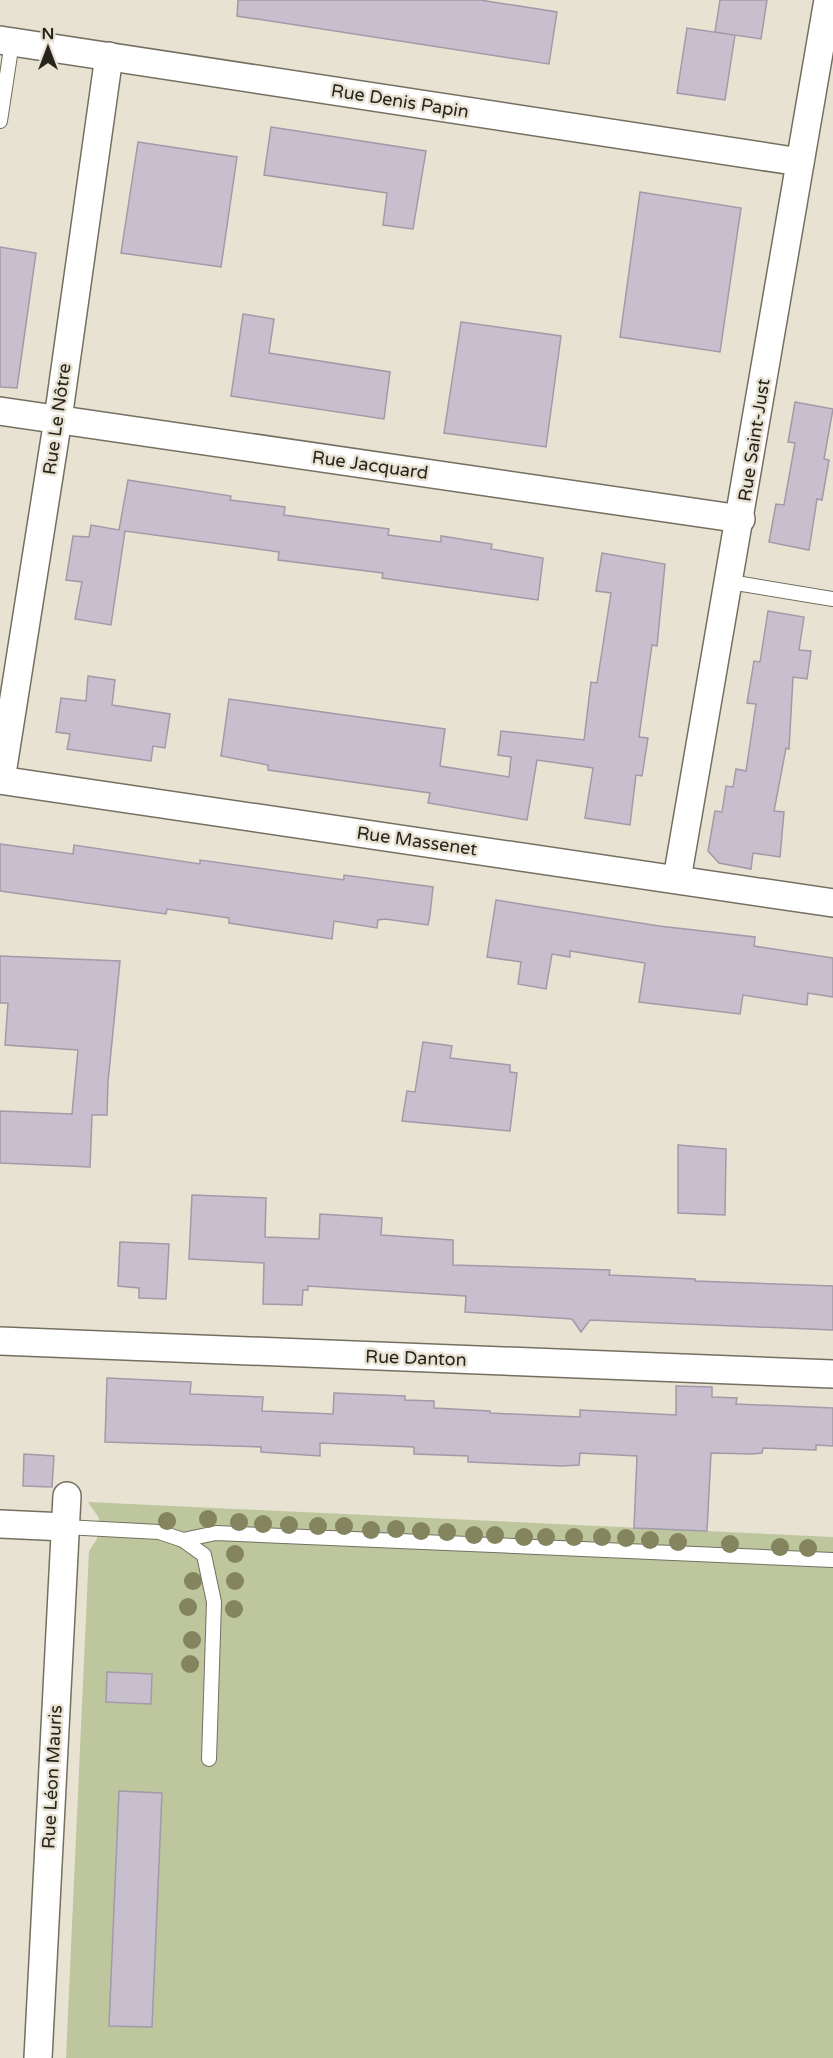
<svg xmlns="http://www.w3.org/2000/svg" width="833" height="2058" font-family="'Varela Round',sans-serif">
<rect width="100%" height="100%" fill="#e8e2d2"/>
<polygon fill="#bec69d" points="88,1502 833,1537 833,2058 66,2058 89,1551 97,1539 99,1518"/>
<g fill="#c7bfce" stroke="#a19aa8" stroke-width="1.5">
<polygon points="238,0 480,0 557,12 549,64 237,16"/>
<polygon points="720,0 767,0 761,39 735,35 725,100 677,93 687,28 734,35 715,32"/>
<polygon points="271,127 426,151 413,229 383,225 387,193 264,175"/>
<polygon points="138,142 237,157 221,267 121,253"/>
<polygon points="640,192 741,208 720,352 620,337"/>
<polygon points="0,247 36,253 17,388 0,387"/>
<polygon points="243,314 274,319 269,353 390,372 384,419 231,396"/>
<polygon points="461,322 561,336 546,447 444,433"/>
<polygon points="795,402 833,409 824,459 829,460 822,500 817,499 809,550 769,542 776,504 784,505 795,443 788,442"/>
<polygon points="128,480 231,496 230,500 285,507 284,515 389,529 388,535 441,542 441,536 492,544 491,549 543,558 538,600 382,578 383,573 278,560 279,552 125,531 111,625 75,619 82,582 66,580 73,536 89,537 91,525 119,530"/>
<polygon points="602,553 665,564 657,646 652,645 639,737 648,738 642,776 636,775 630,825 585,818 593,768 537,760 527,820 428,803 430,793 268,770 268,765 221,756 229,699 445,729 440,766 509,777 511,757 498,755 501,731 584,740 591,682 597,683 611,593 596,591"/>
<polygon points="768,611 804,617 799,650 811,651 807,679 793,677 789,749 786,748 774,811 784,812 780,857 753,853 751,869 719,863 708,851 715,811 722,812 726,786 733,787 736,769 746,771 756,704 747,703 754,661 760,662"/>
<polygon points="88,676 115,680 112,705 170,714 165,748 153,746 151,761 67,749 70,734 56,732 61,698 86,701"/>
<polygon points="0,844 73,854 74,845 200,864 200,860 344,880 344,875 433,887 430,915 428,925 385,919 378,920 377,928 334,921 332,939 229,923 229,918 167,909 166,914 0,891"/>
<polygon points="496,900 659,926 755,937 754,946 833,958 833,997 808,993 807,1005 743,995 740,1014 639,1002 645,963 570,951 570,957 552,954 546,989 518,984 521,962 487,957"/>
<polygon points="0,956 120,961 108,1082 107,1115 92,1115 90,1167 0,1163 0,1111 72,1114 78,1050 5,1045 8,1003 0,1003"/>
<polygon points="423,1042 452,1046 450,1058 510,1065 510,1072 517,1073 510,1131 402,1121 407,1091 415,1092"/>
<polygon points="678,1145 726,1149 725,1215 678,1213"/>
<polygon points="192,1195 266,1198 265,1237 319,1239 320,1214 382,1218 381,1235 453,1240 453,1265 610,1270 609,1275 695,1279 695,1281 833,1286 833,1330 590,1320 581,1332 572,1319 465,1312 466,1296 308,1286 308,1290 303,1290 302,1305 263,1304 264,1263 189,1259"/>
<polygon points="120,1242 169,1244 166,1299 139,1298 139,1288 118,1286"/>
<polygon points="107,1378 191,1382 190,1394 263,1397 262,1411 333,1414 334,1393 405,1396 405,1400 434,1401 434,1408 490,1411 490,1413 580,1417 580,1410 676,1415 676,1386 712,1387 712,1397 737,1398 736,1404 833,1408 833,1446 816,1445 816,1450 763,1448 762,1453 752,1454 711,1453 707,1531 634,1528 637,1456 580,1453 579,1465 562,1466 468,1462 468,1456 414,1454 414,1447 320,1443 320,1456 261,1452 261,1447 105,1442"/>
<polygon points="24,1454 54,1456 52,1487 23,1486"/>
<polygon points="107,1672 152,1674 151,1704 106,1702"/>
<polygon points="119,1791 162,1793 152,2027 109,2026"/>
</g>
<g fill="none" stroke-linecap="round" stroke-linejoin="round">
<g stroke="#756f61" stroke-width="16">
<g id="lane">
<polyline points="0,121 12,42"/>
<polyline points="730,582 833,599"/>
<polyline points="65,1527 159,1532 183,1540 204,1555 214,1602 209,1759"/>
<polyline points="183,1540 216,1533 833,1560"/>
</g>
</g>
<g stroke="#756f61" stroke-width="30">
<g id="street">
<polyline points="0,40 800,162"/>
<polyline points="0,411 741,519"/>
<polyline points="0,780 833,903"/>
<polyline points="1,780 58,419 109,56"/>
<polyline points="677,879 828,0"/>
<polyline points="0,1341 833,1374"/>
<polyline points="0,1524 65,1527"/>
<polyline points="38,2058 67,1496"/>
</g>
</g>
<use href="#lane" stroke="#fff" stroke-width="14"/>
<use href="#street" stroke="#fff" stroke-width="27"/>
</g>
<g fill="#84845e">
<circle cx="208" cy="1519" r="9"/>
<circle cx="167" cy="1521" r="9"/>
<circle cx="239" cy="1522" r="9"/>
<circle cx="263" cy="1524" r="9"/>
<circle cx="289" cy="1525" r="9"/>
<circle cx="318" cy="1526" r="9"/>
<circle cx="344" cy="1526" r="9"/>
<circle cx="396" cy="1529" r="9"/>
<circle cx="371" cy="1530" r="9"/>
<circle cx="421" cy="1531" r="9"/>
<circle cx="447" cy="1532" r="9"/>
<circle cx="474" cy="1535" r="9"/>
<circle cx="495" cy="1535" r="9"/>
<circle cx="524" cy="1537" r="9"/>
<circle cx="546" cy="1537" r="9"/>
<circle cx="574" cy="1537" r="9"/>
<circle cx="602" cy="1537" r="9"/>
<circle cx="626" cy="1538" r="9"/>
<circle cx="650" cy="1540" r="9"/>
<circle cx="678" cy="1542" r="9"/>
<circle cx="730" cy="1544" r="9"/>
<circle cx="780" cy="1547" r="9"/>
<circle cx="808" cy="1548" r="9"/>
<circle cx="235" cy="1554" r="9"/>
<circle cx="193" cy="1581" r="9"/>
<circle cx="235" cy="1581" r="9"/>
<circle cx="188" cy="1607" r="9"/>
<circle cx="234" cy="1609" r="9"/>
<circle cx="192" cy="1640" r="9"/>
<circle cx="190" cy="1664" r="9"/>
</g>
<g text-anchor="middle" stroke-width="5" stroke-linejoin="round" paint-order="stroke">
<g font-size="18" fill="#27241e" stroke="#e8e2d2">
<text transform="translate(400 101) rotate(9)" y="6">Rue Denis Papin</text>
<text transform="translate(57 419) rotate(-82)" y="6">Rue Le Nôtre</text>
<text transform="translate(754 440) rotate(-81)" y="6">Rue Saint-Just</text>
<text transform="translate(370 465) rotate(8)" y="6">Rue Jacquard</text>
<text transform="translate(417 841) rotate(8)" y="6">Rue Massenet</text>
<text transform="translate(416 1358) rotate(2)" y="6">Rue Danton</text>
<text transform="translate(52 1777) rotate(-87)" y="6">Rue Léon Mauris</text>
</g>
</g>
<g transform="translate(48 48)" stroke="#e8e2d2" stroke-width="4.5" paint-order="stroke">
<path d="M0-4.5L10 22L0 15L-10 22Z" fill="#27241e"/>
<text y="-9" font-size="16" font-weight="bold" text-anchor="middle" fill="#27241e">N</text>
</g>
</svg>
